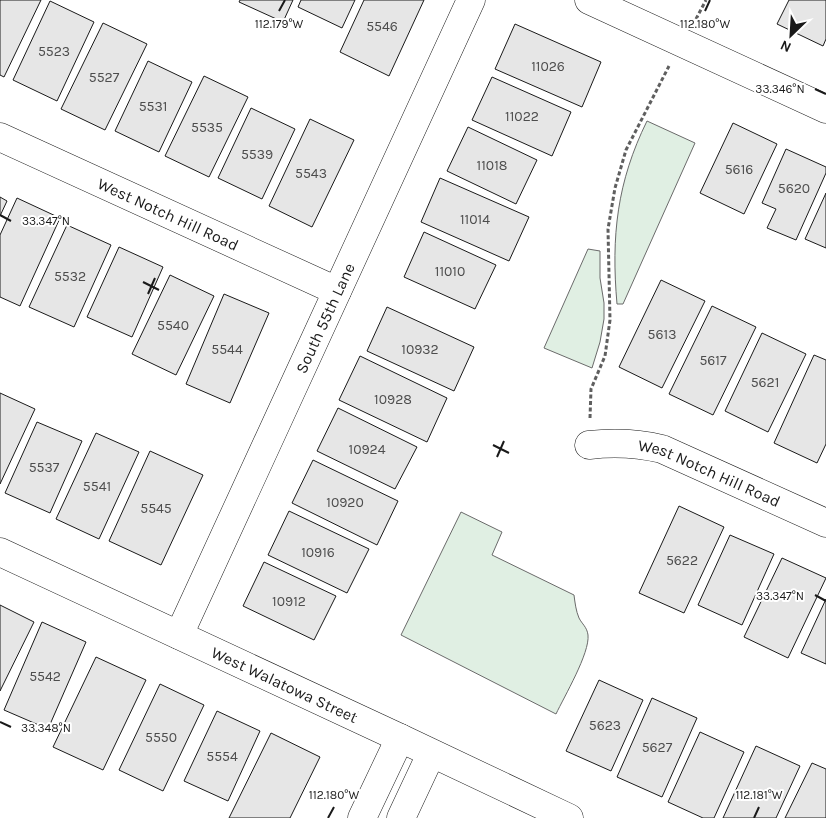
<svg xmlns="http://www.w3.org/2000/svg" width="826" height="818" font-family="Karla,sans-serif">
<rect width="100%" height="100%" fill="#fff"/>
<g fill="#e0efe3" stroke="#6a6a6a">
<path d="M 647,121 L 695,143 L 623,304 L 617,304 C 611,236 617,182 647,121 Z"/>
<polygon points="588,249 600,251 600,278 604,303 604,319 600,342 592,368 544,348"/>
<path d="M 461,512 L 502,532 L 492,555 L 574,595 C 575,603 576,611 579,618 C 582,624 587,627 588,635 C 590,653 564,697 556,714 L 401,635 Z"/>
</g>
<g fill="#e6e6e6" stroke="#1a1a1a">
<polygon points="0,0 41,0 4,77 0,75"/>
<polygon points="240,0 293,0 283,22 239,2"/>
<polygon points="301,0 355,0 342,28 298,7"/>
<polygon points="364,0 424,0 389,76 340,52"/>
<polygon points="789,0 826,0 826,39 823,46 777,24"/>
<polygon points="50,1 94,22 57,101 13,80"/>
<polygon points="103,23 147,44 105,130 61,109"/>
<polygon points="515,24 601,62 582,107 495,69"/>
<polygon points="148,61 192,82 159,152 115,131"/>
<polygon points="204,76 248,97 209,177 165,156"/>
<polygon points="492,77 571,112 552,156 472,120"/>
<polygon points="251,108 295,129 262,199 218,178"/>
<polygon points="310,119 354,140 312,227 269,206"/>
<polygon points="733,123 777,144 744,214 700,193"/>
<polygon points="468,127 537,160 516,204 447,171"/>
<polygon points="786,149 826,167 826,173 796,240 767,228 776,209 762,203"/>
<polygon points="440,178 529,217 509,261 421,222"/>
<polygon points="826,193 826,248 805,239"/>
<polygon points="0,197 7,201 0,216"/>
<polygon points="17,198 60,218 20,306 0,297 0,235"/>
<polygon points="67,225 111,245 74,327 29,307"/>
<polygon points="424,232 496,265 475,309 404,277"/>
<polygon points="119,247 163,267 132,337 87,317"/>
<polygon points="170,275 214,296 176,375 132,354"/>
<polygon points="661,280 705,301 662,388 619,367"/>
<polygon points="224,294 269,313 230,403 186,384"/>
<polygon points="712,306 756,327 713,415 669,394"/>
<polygon points="387,307 474,347 454,391 367,351"/>
<polygon points="762,333 806,354 768,432 725,411"/>
<polygon points="814,355 826,360 826,444 817,463 774,443"/>
<polygon points="360,356 447,398 427,442 339,400"/>
<polygon points="0,393 35,409 0,484"/>
<polygon points="338,408 417,447 395,489 317,451"/>
<polygon points="37,422 82,441 50,513 5,493"/>
<polygon points="96,433 139,452 99,539 56,519"/>
<polygon points="150,451 203,475 161,565 109,541"/>
<polygon points="313,460 398,501 377,545 292,503"/>
<polygon points="679,506 724,527 684,613 639,593"/>
<polygon points="289,511 369,549 347,593 268,555"/>
<polygon points="730,535 774,554 742,625 698,605"/>
<polygon points="782,558 826,578 788,658 744,637"/>
<polygon points="264,562 336,596 314,640 243,606"/>
<polygon points="826,599 826,664 801,653"/>
<polygon points="0,605 34,622 0,691"/>
<polygon points="42,622 86,642 48,729 4,710"/>
<polygon points="96,657 146,680 103,770 53,747"/>
<polygon points="599,680 643,700 611,771 566,751"/>
<polygon points="160,684 204,705 163,791 119,770"/>
<polygon points="652,698 697,718 662,797 617,777"/>
<polygon points="217,711 260,731 228,801 184,781"/>
<polygon points="700,732 744,752 714,818 703,818 668,802"/>
<polygon points="271,733 320,757 290,818 229,818"/>
<polygon points="756,746 800,766 776,818 723,818"/>
<polygon points="812,763 826,769 826,818 785,818"/>
</g>
<g fill="none" stroke-linecap="round" stroke-linejoin="round">
<g stroke="#1a1a1a" stroke-width="29">
<g id="minor">
<polyline points="589,0 826,109"/>
<path id="s1" d="M 0,137 L 337,291"/>
<path id="s2" d="M 589,445 C 615,442 637,443 662,449 L 826,523"/>
<path id="s3" d="M 0,552 L 400,738 L 569,818"/>
<path id="s4" d="M 179,635 L 471,0"/>
<polyline points="362,818 400,738"/>
<polyline points="401,818 431,754"/>
</g>
</g>
<g stroke="#5f5f5f" stroke-width="3" stroke-dasharray="4 2.5" stroke-linecap="butt">
<polyline points="696,19 706,0"/>
<polyline points="590,418 591,389 605,356 610,320 608,229 615,188 626,150 669,66"/>
</g>
<use href="#minor" stroke="#fff" stroke-width="28"/>
</g>
<path fill="none" stroke="#1a1a1a" stroke-width="2" d="M 279,11 L 285,0M 705,11 L 710,0M 815,89 L 826,94M 0,215 L 11,221M 143,282 L 159,290M 148,294 L 155,278M 493,445 L 509,453M 497,457 L 504,441M 815,595 L 826,601M 0,722 L 11,727M 328,818 L 334,807M 754,818 L 759,807"/>
<g text-anchor="middle" stroke-width="4" stroke-linejoin="round" paint-order="stroke">
<g font-size="14" fill="#4d4d4d">
<text x="382" y="31">5546</text>
<text x="54" y="56">5523</text>
<text x="548" y="71">11026</text>
<text x="104" y="82">5527</text>
<text x="153" y="111">5531</text>
<text x="522" y="121">11022</text>
<text x="207" y="132">5535</text>
<text x="257" y="159">5539</text>
<text x="492" y="170">11018</text>
<text x="739" y="174">5616</text>
<text x="311" y="178">5543</text>
<text x="794" y="193">5620</text>
<text x="475" y="224">11014</text>
<text x="450" y="276">11010</text>
<text x="70" y="281">5532</text>
<text x="173" y="330">5540</text>
<text x="662" y="339">5613</text>
<text x="227" y="354">5544</text>
<text x="420" y="354">10932</text>
<text x="713" y="365">5617</text>
<text x="765" y="387">5621</text>
<text x="393" y="404">10928</text>
<text x="367" y="454">10924</text>
<text x="44" y="472">5537</text>
<text x="97" y="491">5541</text>
<text x="345" y="507">10920</text>
<text x="156" y="513">5545</text>
<text x="318" y="557">10916</text>
<text x="682" y="565">5622</text>
<text x="289" y="606">10912</text>
<text x="45" y="681">5542</text>
<text x="605" y="730">5623</text>
<text x="161" y="742">5550</text>
<text x="657" y="752">5627</text>
<text x="222" y="761">5554</text>
</g>
<g font-size="16" fill="#1a1a1a" stroke="#fff">
<text dy="6" stroke="none"><textPath href="#s1" startOffset="185">West Notch Hill Road</textPath></text>
<text dy="6" stroke="none"><textPath href="#s4" startOffset="349">South 55th Lane</textPath></text>
<text dy="6" stroke="none"><textPath href="#s2" startOffset="126">West Notch Hill Road</textPath></text>
<text dy="6" stroke="none"><textPath href="#s3" startOffset="314">West Walatowa Street</textPath></text>
</g>
</g>
<g font-size="12" text-anchor="middle" fill="#1a1a1a" stroke="#fff" stroke-width="4" stroke-linejoin="round" paint-order="stroke">
<text x="279" y="28">112.179°W</text>
<text x="705" y="28">112.180°W</text>
<text x="780" y="93">33.346°N</text>
<text x="46" y="225">33.347°N</text>
<text x="780" y="600">33.347°N</text>
<text x="46" y="732">33.348°N</text>
<text x="334" y="799">112.180°W</text>
<text x="759" y="799">112.181°W</text>
</g>
<g transform="translate(791 35) rotate(205)" stroke="#ffffff" stroke-width="4" paint-order="stroke">
<path d="M0-4L9 19L0 12L-9 19Z" fill="#1a1a1a"/>
<text y="-8" font-size="14" font-weight="bold" text-anchor="middle" fill="#1a1a1a">N</text>
</g>
</svg>
